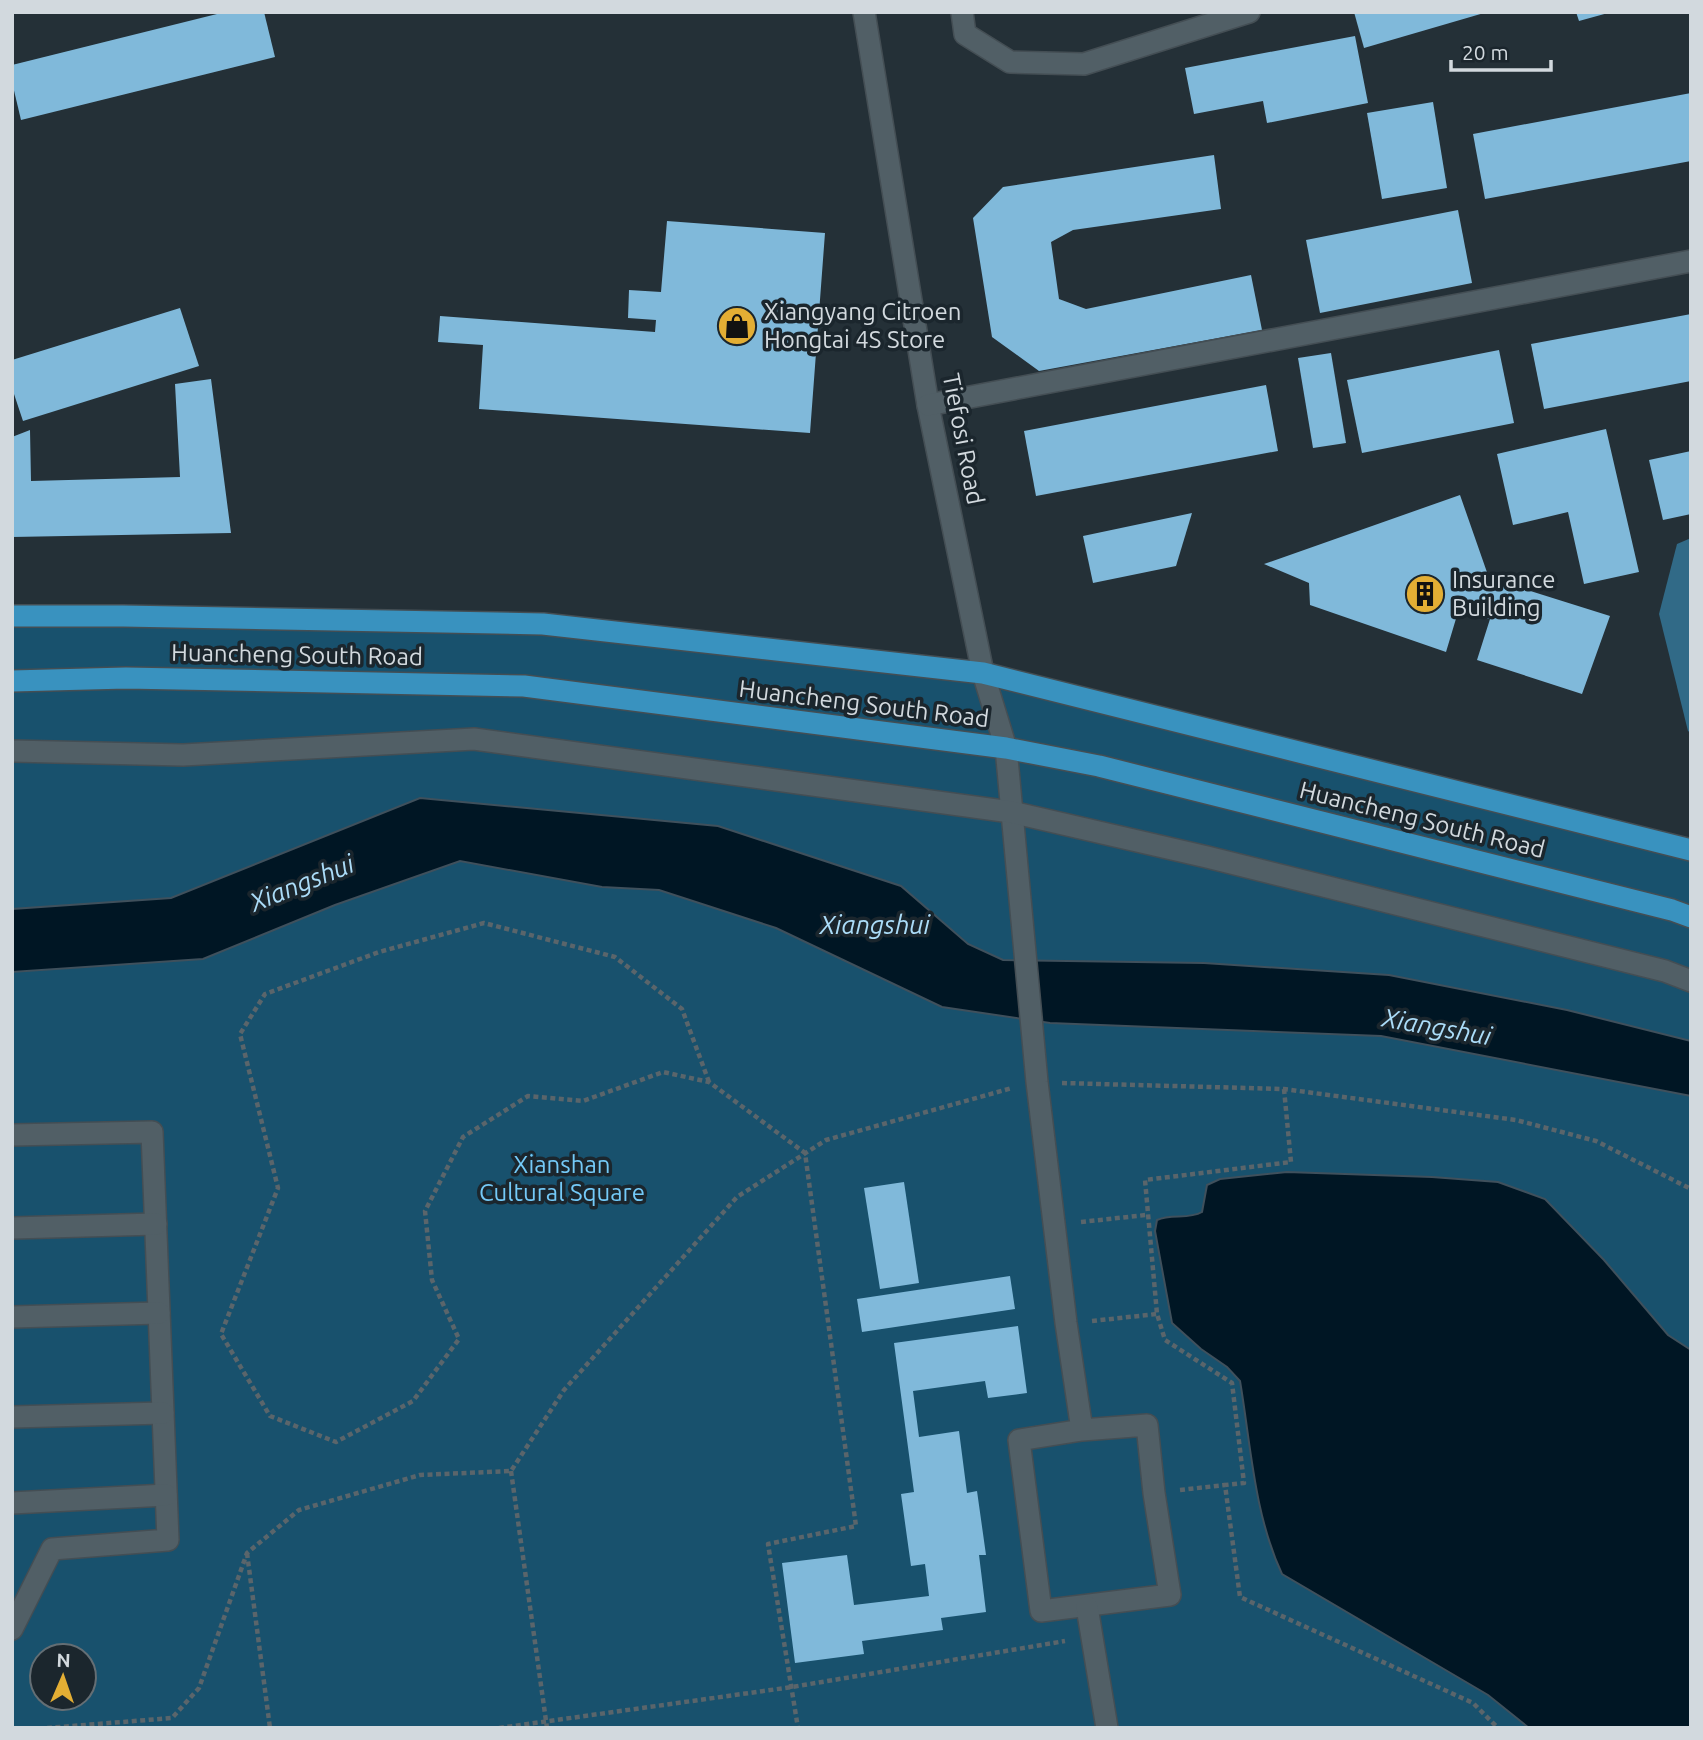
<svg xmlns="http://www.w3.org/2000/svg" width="1703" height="1740" font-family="Ubuntu,sans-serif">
<rect width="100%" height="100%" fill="#243037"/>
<path fill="#18516d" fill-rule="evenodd" d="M 12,616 L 543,624 L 983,673 L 1691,850 L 1691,1728 L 12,1728 ZM 42,1656 L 84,1656 L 84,1698 L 42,1698 Z"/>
<polygon fill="#316a87" points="1691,538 1691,733 1688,731 1659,614 1677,544"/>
<g fill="#001624" stroke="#3f505c" stroke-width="2">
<polygon points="420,798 718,826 901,886 968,944 1003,960 1204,963 1389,975 1567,1010 1691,1041 1691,1096 1381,1036 1050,1023 942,1007 776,928 659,890 602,887 460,861 335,905 203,959 12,972 12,909 171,898"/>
<path d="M 1287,1172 L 1432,1177 L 1498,1182 L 1545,1199 L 1604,1260 L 1668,1335 L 1691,1350 L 1691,1728 L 1529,1728 L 1488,1695 L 1282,1574 C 1254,1514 1251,1446 1240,1381 L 1227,1367 L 1201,1349 L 1172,1323 L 1155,1231 L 1157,1220 C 1171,1213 1188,1220 1202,1212 L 1207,1185 L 1220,1179 Z"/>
</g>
<g fill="#80b9da">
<polygon points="225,12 264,12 275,57 21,120 12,82 12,65"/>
<polygon points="1354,12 1484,12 1484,13 1364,48"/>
<polygon points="1576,12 1608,12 1608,13 1579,21"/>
<polygon points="1355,36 1368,103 1267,123 1263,101 1194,114 1185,68"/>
<polygon points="1691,93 1691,161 1485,199 1473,134"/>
<polygon points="1433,102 1447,188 1382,199 1367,113"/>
<polygon points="1214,155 1221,209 1073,230 1051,242 1059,299 1086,309 1251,275 1262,330 1039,371 992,337 973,218 1003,187"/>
<polygon points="1458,210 1472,283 1320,313 1306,240"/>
<polygon points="667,221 825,233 810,433 479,409 483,345 438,342 440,316 655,332 656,320 628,318 629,290 661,292"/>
<polygon points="180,308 199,366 23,421 12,388 12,360"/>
<polygon points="1691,314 1691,381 1544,409 1531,344"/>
<polygon points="1499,350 1514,423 1362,453 1347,380"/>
<polygon points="1331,353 1346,443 1313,448 1298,358"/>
<polygon points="211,379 231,533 12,537 12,437 30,430 31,481 180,477 175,384"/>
<polygon points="1266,385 1278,451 1036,496 1024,431"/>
<polygon points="1606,429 1639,572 1584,584 1568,512 1513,525 1497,454"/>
<polygon points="1691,451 1691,514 1663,520 1649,460"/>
<polygon points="1460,495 1489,578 1610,616 1582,694 1477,660 1490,619 1458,612 1446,652 1310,605 1309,583 1264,564"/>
<polygon points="1192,513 1176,566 1093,583 1083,536"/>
<polygon points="904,1182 919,1283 880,1289 864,1188"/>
<polygon points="1010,1276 1015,1309 862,1332 857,1299"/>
<polygon points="1018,1326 1027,1393 988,1398 985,1381 913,1391 919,1437 959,1431 967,1493 977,1491 986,1555 979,1555 986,1612 941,1618 943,1630 862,1641 864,1654 795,1663 782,1563 847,1555 854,1605 929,1596 925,1564 911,1566 901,1494 914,1492 894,1343"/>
</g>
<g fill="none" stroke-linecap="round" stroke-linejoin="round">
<g stroke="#444e54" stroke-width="24">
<g id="minor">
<polyline points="864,12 928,405 983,673 1006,748 1037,1082 1066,1323 1082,1430 1019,1440 1041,1611 1170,1595 1154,1493 1147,1425 1082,1430"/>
<polyline points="962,12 965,34 1010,62 1084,64 1249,12"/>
<polyline points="928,405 1691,261"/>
<polyline points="12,751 183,755 474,739 1011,812 1207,857 1665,971 1691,981"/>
<polyline points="12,1135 152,1132 168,1540 52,1549 12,1629"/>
<polyline points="12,1228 156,1224"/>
<polyline points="12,1317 159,1313"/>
<polyline points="12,1417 163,1413"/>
<polyline points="12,1503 166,1495"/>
<polyline points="1087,1607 1107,1728"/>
</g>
</g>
<g stroke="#444e54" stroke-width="24">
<g id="highway">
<polyline points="12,616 123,616 543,624 983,673 1691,850"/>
<polyline points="12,681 126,678 524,686 1006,748 1099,766 1672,910 1691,917"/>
</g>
</g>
<g stroke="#5a656b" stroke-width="4.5" stroke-dasharray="5 3.5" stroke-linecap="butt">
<polyline points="709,1082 682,1009 615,957 484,923 379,952 265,994 240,1034 278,1188 221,1334 270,1416 336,1442 413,1401 459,1339 432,1280 425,1211 463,1137 528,1096 583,1101 663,1072 709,1082 805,1153 856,1526 768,1544 798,1728"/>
<polyline points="1062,1083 1284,1089 1516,1120 1596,1141 1691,1189"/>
<polyline points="1284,1089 1291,1162 1145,1180 1157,1314 1165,1340 1232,1383 1244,1483 1225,1485 1240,1597 1473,1703 1498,1728"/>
<polyline points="1081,1222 1146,1215"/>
<polyline points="1092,1321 1157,1314"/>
<polyline points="511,1471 547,1728"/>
<polyline points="1180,1490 1225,1485"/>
<polyline points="247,1553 270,1728"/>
<polyline points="47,1728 172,1718 199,1688 247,1553 299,1510 420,1475 511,1471 564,1390 737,1197 826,1140 1012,1088"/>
<polyline points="499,1728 792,1687 1065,1641"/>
</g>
<use href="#minor" stroke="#515f66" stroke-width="21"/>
<use href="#highway" stroke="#3992bf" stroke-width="21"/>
</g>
<defs>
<g id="shop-disc" transform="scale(2.0125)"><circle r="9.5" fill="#e3ae34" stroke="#1b262d"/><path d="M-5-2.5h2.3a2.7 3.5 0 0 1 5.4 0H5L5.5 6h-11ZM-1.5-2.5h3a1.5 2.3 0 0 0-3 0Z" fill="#111"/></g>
<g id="building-disc" transform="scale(2.0125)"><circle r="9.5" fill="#e3ae34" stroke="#1b262d"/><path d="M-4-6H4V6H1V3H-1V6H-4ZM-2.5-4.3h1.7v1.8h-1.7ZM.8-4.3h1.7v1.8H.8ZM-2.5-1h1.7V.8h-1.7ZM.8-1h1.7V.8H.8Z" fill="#111"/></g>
</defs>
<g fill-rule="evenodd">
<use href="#shop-disc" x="737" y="326"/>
<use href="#building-disc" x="1425" y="594"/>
</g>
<g text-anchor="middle" stroke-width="7" stroke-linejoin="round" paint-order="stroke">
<g font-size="24" fill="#d2d9de" stroke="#1b262d" text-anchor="start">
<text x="764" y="320">Xiangyang Citroen<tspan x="764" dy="28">Hongtai 4S Store</tspan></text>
<text x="1452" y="588">Insurance<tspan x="1452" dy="28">Building</tspan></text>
</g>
<g font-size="24" fill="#d2d9de" stroke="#1b262d">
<text transform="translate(963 439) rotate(79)" y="8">Tiefosi Road</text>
<text transform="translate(297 655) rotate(1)" y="8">Huancheng South Road</text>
<text transform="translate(864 704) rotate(7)" y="8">Huancheng South Road</text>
<text transform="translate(1422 820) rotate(14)" y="8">Huancheng South Road</text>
</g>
<g font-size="24" fill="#74caf8" stroke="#1b262d">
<text x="562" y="1173">Xianshan<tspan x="562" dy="28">Cultural Square</tspan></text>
</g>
<g font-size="26" font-style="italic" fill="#abdcf8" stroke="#1b262d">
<text transform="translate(302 883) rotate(-22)" y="9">Xiangshui</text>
<text x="875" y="934">Xiangshui</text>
<text transform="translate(1437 1027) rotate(10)" y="9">Xiangshui</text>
</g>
</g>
<rect width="1703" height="1740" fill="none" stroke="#d2d9de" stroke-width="28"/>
<g transform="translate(63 1677) rotate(2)"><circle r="33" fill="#1b262d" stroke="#646e74" stroke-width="2"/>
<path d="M0-5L12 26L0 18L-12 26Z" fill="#e3ae34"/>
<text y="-10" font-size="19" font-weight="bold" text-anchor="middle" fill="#d2d9de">N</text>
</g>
<path d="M1451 60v10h100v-10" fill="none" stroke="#d2d9de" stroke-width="3.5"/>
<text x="1462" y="60" font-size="21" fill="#d2d9de" stroke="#1b262d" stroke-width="5" paint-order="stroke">20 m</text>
</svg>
